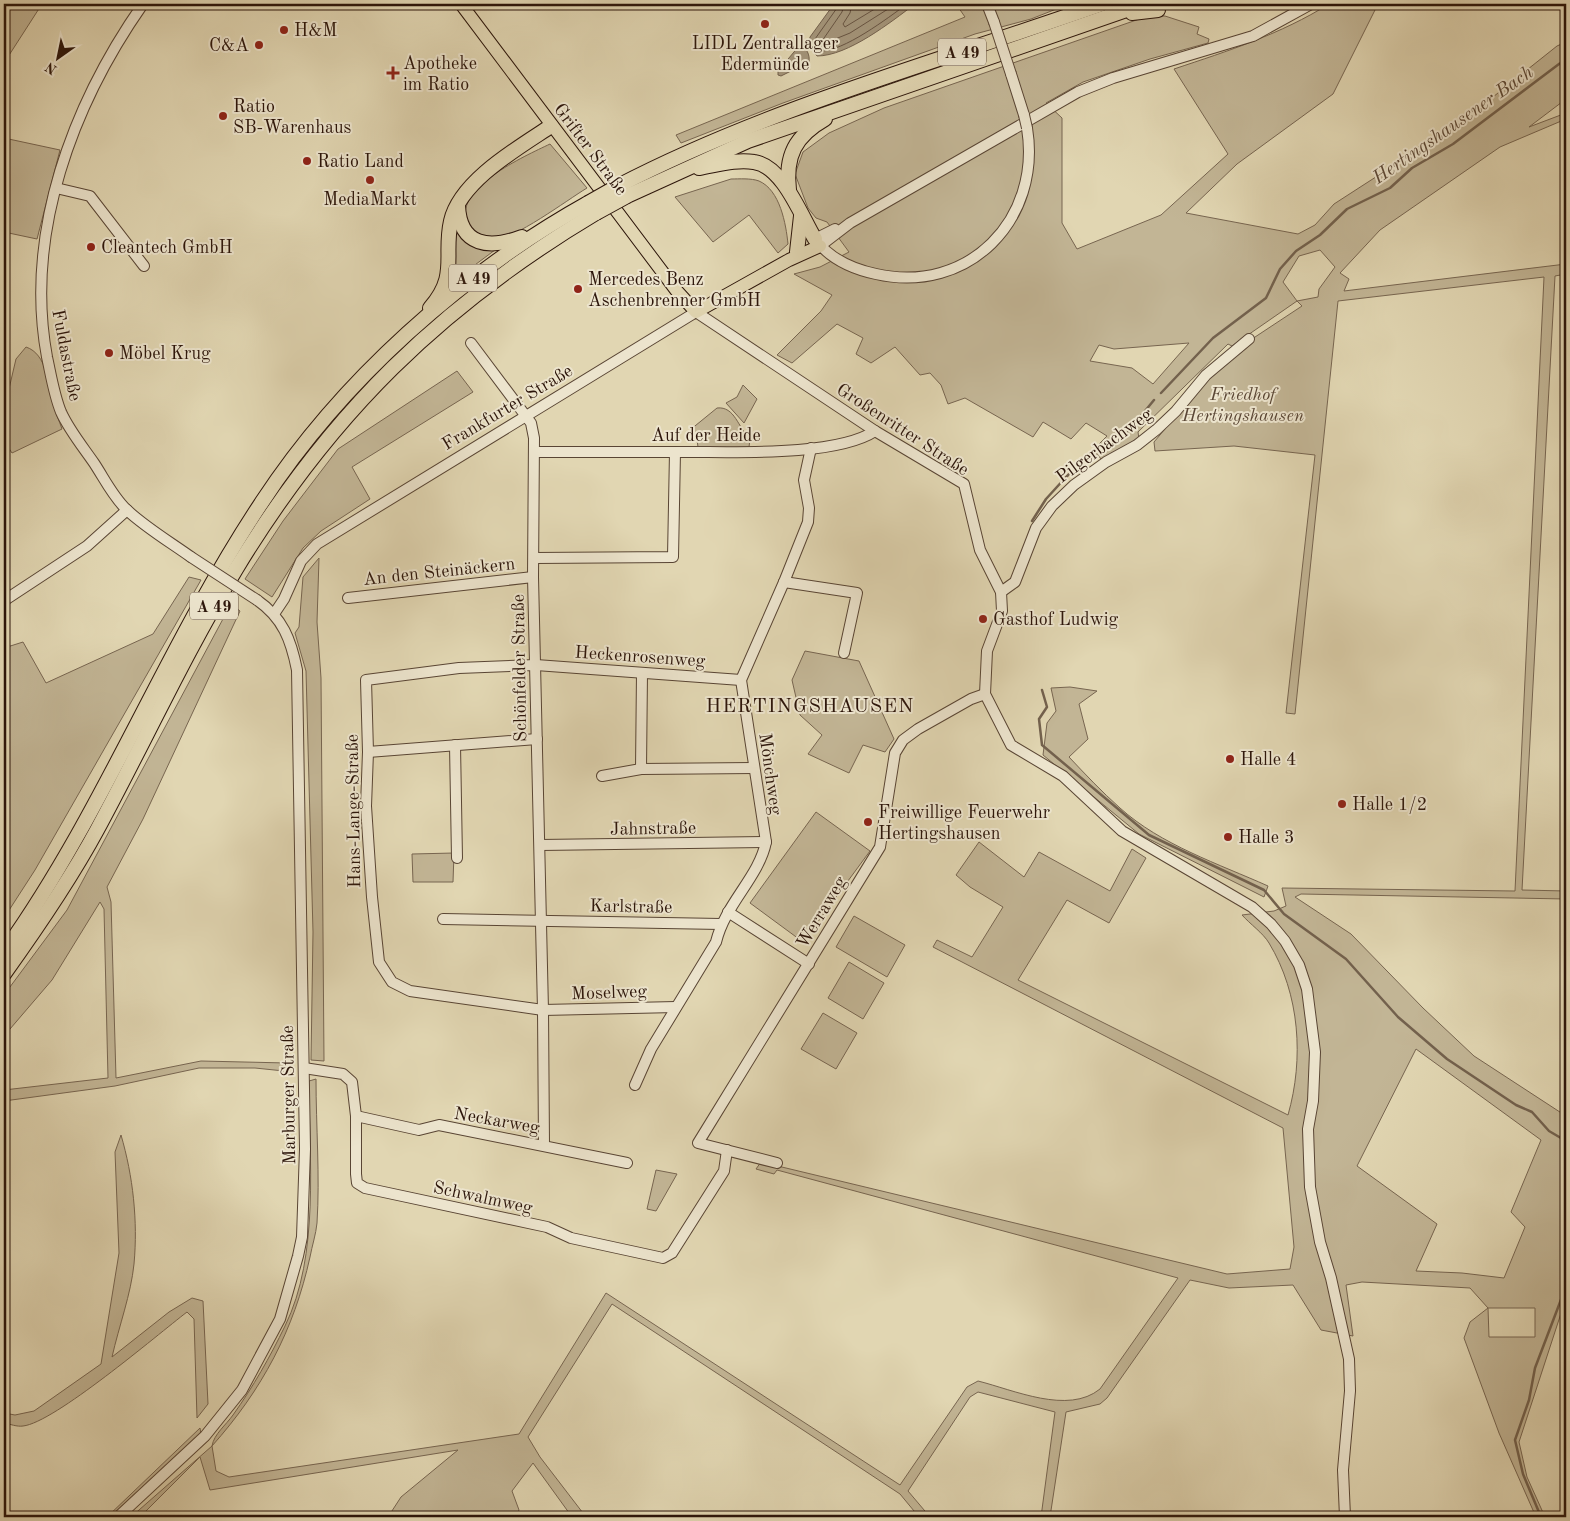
<svg xmlns="http://www.w3.org/2000/svg" width="1570" height="1521" font-family="'Old Standard TT',serif">
<rect width="100%" height="100%" fill="#e1d6b2"/>
<filter id="stains"><feTurbulence type="fractalNoise" baseFrequency=".004" numOctaves="4"/><feColorMatrix values="0 0 0 0 .2 0 0 0 0 .09 0 0 0 0 .02 0 0 0 .5 -.17"/></filter>
<radialGradient id="worn" r=".72"><stop offset=".6" stop-color="#630" stop-opacity="0"/><stop offset="1" stop-color="#630" stop-opacity=".3"/></radialGradient>
<g fill="#c2b595" stroke="#776550" fill-rule="evenodd">
<polygon points="4,4 42,4 4,63"/>
<polygon points="956,4 1069,4 1031,19 975,34 783,103 681,143 676,135 965,17"/>
<path d="M 1329,4 L 1378,4 L 1333,94 L 1237,164 L 1186,213 L 1298,234 L 1315,225 L 1334,204 L 1399,162 L 1418,147 L 1432,138 L 1449,132 L 1557,46 L 1566,42 L 1566,99 L 1529,127 L 1566,113 L 1566,119 L 1500,147 L 1380,230 L 1340,273 L 1349,279 L 1344,291 L 1566,264 L 1566,274 L 1555,276 L 1522,890 L 1566,891 L 1566,899 L 1301,894 L 1295,897 L 1351,934 L 1423,1008 L 1474,1056 L 1566,1116 L 1566,1298 L 1519,1442 L 1527,1477 L 1545,1517 L 1536,1517 L 1499,1433 L 1464,1338 L 1470,1322 L 1488,1308 L 1470,1288 L 1362,1282 L 1346,1285 L 1353,1336 L 1321,1330 L 1293,1285 L 1229,1288 L 1190,1280 L 1107,1398 L 1100,1404 L 1066,1412 L 1050,1517 L 1041,1517 L 1055,1412 L 978,1392 L 970,1397 L 908,1491 L 930,1517 L 919,1517 L 900,1494 L 612,1304 L 528,1437 L 540,1457 L 586,1517 L 572,1517 L 533,1463 L 512,1491 L 519,1510 L 516,1517 L 388,1517 L 401,1497 L 458,1450 L 210,1490 L 200,1457 L 140,1517 L 131,1517 L 212,1446 C 214,1434 226,1425 233,1415 C 253,1387 270,1357 285,1326 C 320,1255 309,1159 309,1081 L 316,1079 C 316,1126 320,1176 317,1223 C 316,1234 312,1246 310,1257 C 294,1330 262,1390 212,1446 L 216,1471 L 229,1477 L 519,1434 L 606,1293 L 900,1485 L 967,1387 L 978,1381 C 1014,1390 1068,1415 1100,1389 L 1178,1278 L 777,1170 L 774,1174 L 756,1169 L 761,1162 L 1227,1274 L 1290,1269 L 1294,1247 L 1283,1128 L 933,947 L 937,940 L 972,957 L 1003,907 L 970,887 L 956,875 L 979,842 L 1024,877 L 1039,852 L 1110,891 L 1132,849 L 1146,858 L 1109,923 L 1067,900 L 1018,980 L 1288,1115 C 1304,1059 1300,994 1269,943 C 1263,933 1250,924 1242,915 L 1274,911 L 1286,906 L 1282,888 L 1515,891 L 1544,277 L 1338,301 L 1295,714 L 1286,713 L 1315,455 L 1234,446 L 1155,451 L 1154,442 L 1206,381 L 1249,341 L 1302,306 L 1297,301 L 1232,346 L 1228,344 L 1138,432 L 1139,439 L 1102,460 L 1093,450 L 1107,436 L 1086,423 L 1071,439 L 1043,422 L 1033,437 L 965,398 L 948,404 L 941,385 L 930,373 L 920,375 L 895,347 L 871,363 L 856,354 L 863,338 L 837,324 L 792,363 L 777,355 L 821,311 L 832,295 L 794,274 L 820,267 L 849,252 L 827,222 L 816,218 L 808,208 L 795,174 L 803,152 L 829,133 L 884,108 L 1145,17 L 1165,16 L 1199,27 L 1197,34 L 1209,39 L 1208,43 L 1150,59 L 1083,82 L 1046,103 L 1062,118 L 1062,223 L 1077,249 L 1161,215 L 1228,154 L 1174,69 C 1228,51 1281,34 1329,4 ZM 1320,250 L 1335,267 L 1319,289 L 1318,297 L 1297,301 L 1283,282 L 1299,256 ZM 1189,343 L 1153,384 L 1132,368 L 1090,361 L 1099,345 L 1114,349 ZM 1416,1049 L 1541,1140 L 1511,1212 L 1525,1227 L 1504,1278 L 1462,1273 L 1416,1271 L 1437,1224 L 1357,1166 ZM 1488,1308 L 1535,1308 L 1535,1337 L 1489,1337 Z"/>
<polygon points="4,138 60,150 37,239 4,232"/>
<path d="M 550,144 L 587,188 C 567,200 514,240 493,240 C 484,240 472,234 468,225 C 450,189 525,156 550,144 Z"/>
<path d="M 731,179 C 739,179 751,178 759,181 C 780,190 786,224 788,244 L 778,253 L 749,215 L 713,242 L 675,197 Z"/>
<polygon points="454,223 462,231 499,247 448,285"/>
<path d="M 26,347 C 47,354 48,384 53,402 C 55,412 59,420 62,429 L 12,453 L 4,441 L 4,410 L 16,359 Z"/>
<polygon points="457,371 473,392 352,467 370,499 321,531 303,548 272,597 245,579 283,521 338,449"/>
<polygon points="743,385 757,399 744,423 726,403 737,397"/>
<path d="M 717,408 C 735,406 738,428 750,439 L 749,447 L 698,447 L 697,440 L 691,440 L 690,430 Z"/>
<polygon points="319,558 317,622 321,678 324,1061 311,1060 313,932 306,671 295,633 299,627 303,577"/>
<polygon points="189,577 201,580 35,870 4,918 4,648 23,642 46,683 153,634"/>
<polygon points="231,604 240,611 143,819 107,887 111,902 116,1078 201,1061 287,1063 284,1071 255,1068 199,1068 115,1086 4,1101 4,1090 108,1078 104,909 100,902 52,980 4,1036 4,995 67,910"/>
<polygon points="805,651 859,661 894,739 885,752 863,745 849,773 808,754 822,735 800,715 792,680"/>
<path d="M 1070,687 L 1097,691 L 1079,704 L 1088,739 L 1069,757 C 1085,774 1102,792 1120,808 C 1161,845 1219,864 1268,886 L 1264,897 L 1139,834 L 1043,755 L 1047,723 L 1056,711 L 1051,688 Z"/>
<polygon points="816,812 870,851 803,942 750,903"/>
<polygon points="454,853 453,882 413,882 412,854"/>
<polygon points="854,916 905,945 887,977 836,947"/>
<polygon points="849,962 884,983 863,1019 828,998"/>
<polygon points="823,1013 857,1033 836,1069 801,1049"/>
<path d="M 121,1135 C 133,1176 138,1221 134,1264 C 131,1294 119,1326 112,1357 L 169,1312 L 192,1298 L 203,1301 L 208,1404 L 197,1418 L 194,1319 L 187,1312 C 157,1335 54,1423 23,1426 C 17,1427 10,1424 4,1423 L 4,1413 L 15,1415 L 34,1411 L 101,1364 L 119,1253 L 115,1152 Z"/>
<polygon points="656,1170 677,1174 656,1211 647,1209"/>
<polygon points="200,1428 201,1434 113,1517 107,1517"/>
</g>
<g fill="#a39479" stroke="#73614d">
<path d="M 834,4 L 915,4 C 891,22 848,56 817,56 L 809,46 L 810,37 Z"/>
<path d="M 799,46 C 807,47 810,55 809,62 L 781,76 L 778,75 L 778,71 Z"/>
</g>
<g fill="none" stroke-linecap="round" stroke-linejoin="round">
<g stroke="#685442" stroke-width="1">
<path d="M 838,4 L 837,8 L 815,39 L 815,44 L 820,51 C 843,52 888,18 907,4"/>
<polyline points="844,4 842,12 822,41 823,44 850,33 896,4"/>
<polyline points="852,4 850,13 843,24 845,27 883,4"/>
</g>
<g stroke="#73614d" stroke-width="2.5">
<polyline points="1161,393 1213,338 1266,298 1280,269 1296,251 1320,235 1347,209 1390,188 1412,168 1453,144 1559,64 1566,61"/>
<polyline points="1032,521 1046,499 1066,477 1099,447 1127,433 1154,400"/>
<polyline points="1042,690 1047,707 1039,719 1042,745 1149,835 1264,890 1284,914 1346,959 1398,1017 1447,1059 1516,1105 1532,1112 1549,1131 1566,1141"/>
<polyline points="1565,1284 1566,1280"/>
<polyline points="1541,1517 1523,1474 1515,1440 1529,1400 1535,1368 1562,1297"/>
</g>
<g stroke="#594534" stroke-width="12">
<g id="minor">
<path d="M 143,4 C 73,104 24,233 47,357 C 51,375 54,395 61,412 C 69,430 83,447 94,463 C 104,478 113,497 127,510 C 145,527 170,542 191,557"/>
<polyline points="987,4 994,22"/>
<polyline points="1011,74 1024,115"/>
<polyline points="56,188 90,196 144,266"/>
<path d="M 835,229 L 815,239 C 830,259 852,269 876,274 C 968,295 1042,220 1027,128"/>
<polyline points="820,246 850,223 1078,92 1113,78 1253,36 1311,4"/>
<polyline points="471,343 531,423 534,438 533,577 543,1010 544,1145"/>
<path d="M 535,452 C 587,452 639,452 691,452 C 738,452 837,456 875,431"/>
<polyline points="535,558 673,557 675,452"/>
<polyline points="784,582 857,593 844,653"/>
<polyline points="1001,592 1015,582 1036,528 1052,506 1074,485 1106,462 1137,445 1156,430 1176,411 1206,375 1249,339"/>
<polyline points="348,598 533,577"/>
<polyline points="5,600 87,546 127,510"/>
<polyline points="274,614 284,599 301,561 317,544 696,312 875,431 964,484 980,550 1001,592 1002,611 987,651 985,694 1011,745 1063,776 1122,831 1252,907 1271,924 1285,941 1299,965 1307,989 1315,1052 1313,1101 1308,1129 1310,1187 1320,1242 1331,1278 1349,1359 1350,1391 1343,1470 1345,1517"/>
<polyline points="455,745 457,858"/>
<polyline points="368,752 537,739"/>
<polyline points="641,769 642,673"/>
<polyline points="602,776 641,769 754,768"/>
<polyline points="540,845 766,842"/>
<polyline points="728,912 809,964"/>
<polyline points="443,919 721,924"/>
<polyline points="676,1007 543,1010 410,991 392,982 379,962 372,897 366,806 368,752 366,680 459,668 536,665 741,680"/>
<polyline points="304,1068 343,1074 352,1082 356,1116 356,1174 357,1183 365,1188 547,1227 571,1238 663,1258 672,1253 724,1171 727,1150"/>
<path d="M 635,1085 L 651,1049 L 716,942 C 725,904 759,877 766,842 L 741,680 L 784,582 L 808,522 L 809,508 L 804,480 L 811,448"/>
<polyline points="356,1116 419,1130 439,1125 627,1163"/>
<polyline points="777,1163 698,1143 880,847 895,753 903,740 918,729 971,699 985,694"/>
<path d="M 118,1517 L 205,1436 L 242,1390 L 280,1319 L 298,1256 L 302,1237 L 305,1149 L 297,670 C 291,640 283,618 257,600"/>
</g>
</g>
<g stroke="#2c150a" stroke-width="14">
<polyline id="major" points="461,4 676,290 696,312 789,260 820,246"/>
</g>
<g stroke="#2c150a" stroke-width="16">
<g id="highway">
<polyline points="1132,13 1158,10"/>
<path d="M 699,168 C 717,165 736,159 754,162 C 783,166 801,216 815,239"/>
<path d="M 618,186 C 770,107 941,61 1102,4"/>
<path d="M 789,190 C 785,156 795,136 825,119"/>
<polyline points="627,196 748,141 1144,4"/>
<path d="M 458,206 C 460,247 490,249 522,237"/>
<polyline points="797,252 801,216"/>
<path d="M 430,308 C 459,275 443,256 451,221 C 460,181 518,148 551,126"/>
<path d="M 4,952 C 105,811 166,646 262,502 C 342,380 461,274 588,203"/>
<path d="M 4,974 C 37,928 70,880 97,830 C 144,743 185,653 236,569 C 330,414 440,306 596,213"/>
</g>
</g>
<use href="#minor" stroke="#ece4cd" stroke-width="10"/>
<use href="#major" stroke="#e1d6b2" stroke-width="12"/>
<use href="#highway" stroke="#e1d6b2" stroke-width="14"/>
<g stroke="#594534" stroke-width="12" stroke-linecap="butt">
<g id="minor-bridge">
<polyline points="994,22 1011,74"/>
<polyline points="1024,115 1027,128"/>
<polyline points="191,557 257,600"/>
</g>
</g>
<g stroke="#2c150a" stroke-width="16" stroke-linecap="butt">
<g id="highway-bridge">
<polyline points="588,203 618,186"/>
<polyline points="596,213 627,196"/>
</g>
</g>
<use href="#minor-bridge" stroke="#ece4cd" stroke-width="10"/>
<use href="#highway-bridge" stroke="#e1d6b2" stroke-width="14"/>
</g>
<g fill="#8f2418" stroke="#ece4cd" stroke-width="2">
<circle cx="765" cy="24" r="5"/>
<circle cx="284" cy="30" r="5"/>
<circle cx="259" cy="45" r="5"/>
<path d="M390.5 65.5h5v5h5v5h-5v5h-5v-5h-5v-5h5z"/>
<circle cx="223" cy="116" r="5"/>
<circle cx="307" cy="161" r="5"/>
<circle cx="370" cy="180" r="5"/>
<circle cx="91" cy="247" r="5"/>
<circle cx="578" cy="289" r="5"/>
<circle cx="109" cy="353" r="5"/>
<circle cx="983" cy="619" r="5"/>
<circle cx="1230" cy="759" r="5"/>
<circle cx="1342" cy="804" r="5"/>
<circle cx="868" cy="822" r="5"/>
<circle cx="1228" cy="837" r="5"/>
</g>
<g text-anchor="middle" stroke-width="4" stroke-linejoin="round" paint-order="stroke">
<g fill="#ece4cd" stroke="#665344" stroke-width="1">
<rect x="938" y="38.5" width="48" height="27" rx="4"/>
<rect x="449" y="264.5" width="48" height="27" rx="4"/>
<rect x="190" y="592.5" width="48" height="27" rx="4"/>
</g>
<g font-size="16" font-weight="bold" fill="#2c150a">
<text x="962" y="58">A 49</text>
<text x="473" y="284">A 49</text>
<text x="214" y="612">A 49</text>
</g>
<g font-size="18" fill="#2c150a" stroke="#ece4cd" text-anchor="start">
<text x="294" y="36">H&amp;M</text>
<text x="765" y="49" text-anchor="middle">LIDL Zentrallager<tspan x="765" dy="21">Edermünde</tspan></text>
<text x="249" y="51" text-anchor="end">C&amp;A</text>
<text x="403" y="69">Apotheke<tspan x="403" dy="21">im Ratio</tspan></text>
<text x="233" y="112">Ratio<tspan x="233" dy="21">SB-Warenhaus</tspan></text>
<text x="317" y="167">Ratio Land</text>
<text x="370" y="205" text-anchor="middle">MediaMarkt</text>
<text x="101" y="253">Cleantech GmbH</text>
<text x="588" y="285">Mercedes Benz<tspan x="588" dy="21">Aschenbrenner GmbH</tspan></text>
<text x="119" y="359">Möbel Krug</text>
<text x="993" y="625">Gasthof Ludwig</text>
<text x="1240" y="765">Halle 4</text>
<text x="1352" y="810">Halle 1/2</text>
<text x="878" y="818">Freiwillige Feuerwehr<tspan x="878" dy="21">Hertingshausen</tspan></text>
<text x="1238" y="843">Halle 3</text>
</g>
<g font-size="18" fill="#2c150a" stroke="#ece4cd">
<text transform="translate(591 149) rotate(53)" y="6">Grifter Straße</text>
<text transform="translate(67 355) rotate(79)" y="6">Fuldastraße</text>
<text transform="translate(507 407) rotate(-31)" y="6">Frankfurter Straße</text>
<text transform="translate(903 429) rotate(33)" y="6">Großenritter Straße</text>
<text x="706" y="441">Auf der Heide</text>
<text transform="translate(1104 445) rotate(-36)" y="6">Pilgerbachweg</text>
<text transform="translate(439 571) rotate(-6)" y="6">An den Steinäckern</text>
<text transform="translate(640 656) rotate(4)" y="6">Heckenrosenweg</text>
<text transform="translate(519 668) rotate(-91)" y="6">Schönfelder Straße</text>
<text transform="translate(771 774) rotate(82)" y="6">Mönchweg</text>
<text transform="translate(353 811) rotate(-91)" y="6">Hans-Lange-Straße</text>
<text transform="translate(653 828) rotate(-1)" y="6">Jahnstraße</text>
<text transform="translate(631 906) rotate(1)" y="6">Karlstraße</text>
<text transform="translate(821 912) rotate(-59)" y="6">Werraweg</text>
<text transform="translate(609 992) rotate(-2)" y="6">Moselweg</text>
<text transform="translate(288 1095) rotate(-91)" y="6">Marburger Straße</text>
<text transform="translate(497 1120) rotate(10)" y="6">Neckarweg</text>
<text transform="translate(483 1197) rotate(12)" y="6">Schwalmweg</text>
</g>
<g font-size="18" font-style="italic" fill="#594534" stroke="#ece4cd">
<text x="1243" y="400">Friedhof<tspan x="1243" dy="21">Hertingshausen</tspan></text>
</g>
<g font-size="19" font-style="italic" fill="#5c4836" stroke="#ece4cd">
<text transform="translate(1452 124) rotate(-35)" y="7">Hertingshausener Bach</text>
</g>
<g font-size="20" letter-spacing="1" fill="#2c150a" stroke="#ece4cd">
<text x="810" y="712">HERTINGSHAUSEN</text>
</g>
</g>
<rect width="1570" height="1521" fill="none" stroke="#e1d6b2" stroke-width="20"/>
<rect x="5" y="5" width="1560" height="1511" fill="none" stroke="#2c150a" stroke-width="2.5"/>
<rect x="10" y="10" width="1550" height="1501" fill="none" stroke="#2c150a"/>
<g transform="translate(58 58) rotate(213)" stroke="#ece4cd" stroke-width="4" paint-order="stroke">
<path d="M0-4L9 19L0 12L-9 19Z" fill="#2c150a"/>
<text y="-8" font-size="14" font-weight="bold" text-anchor="middle" fill="#2c150a">N</text>
</g>
<rect width="100%" height="100%" filter="url(#stains)"/>
<rect width="100%" height="100%" fill="url(#worn)"/>
</svg>
